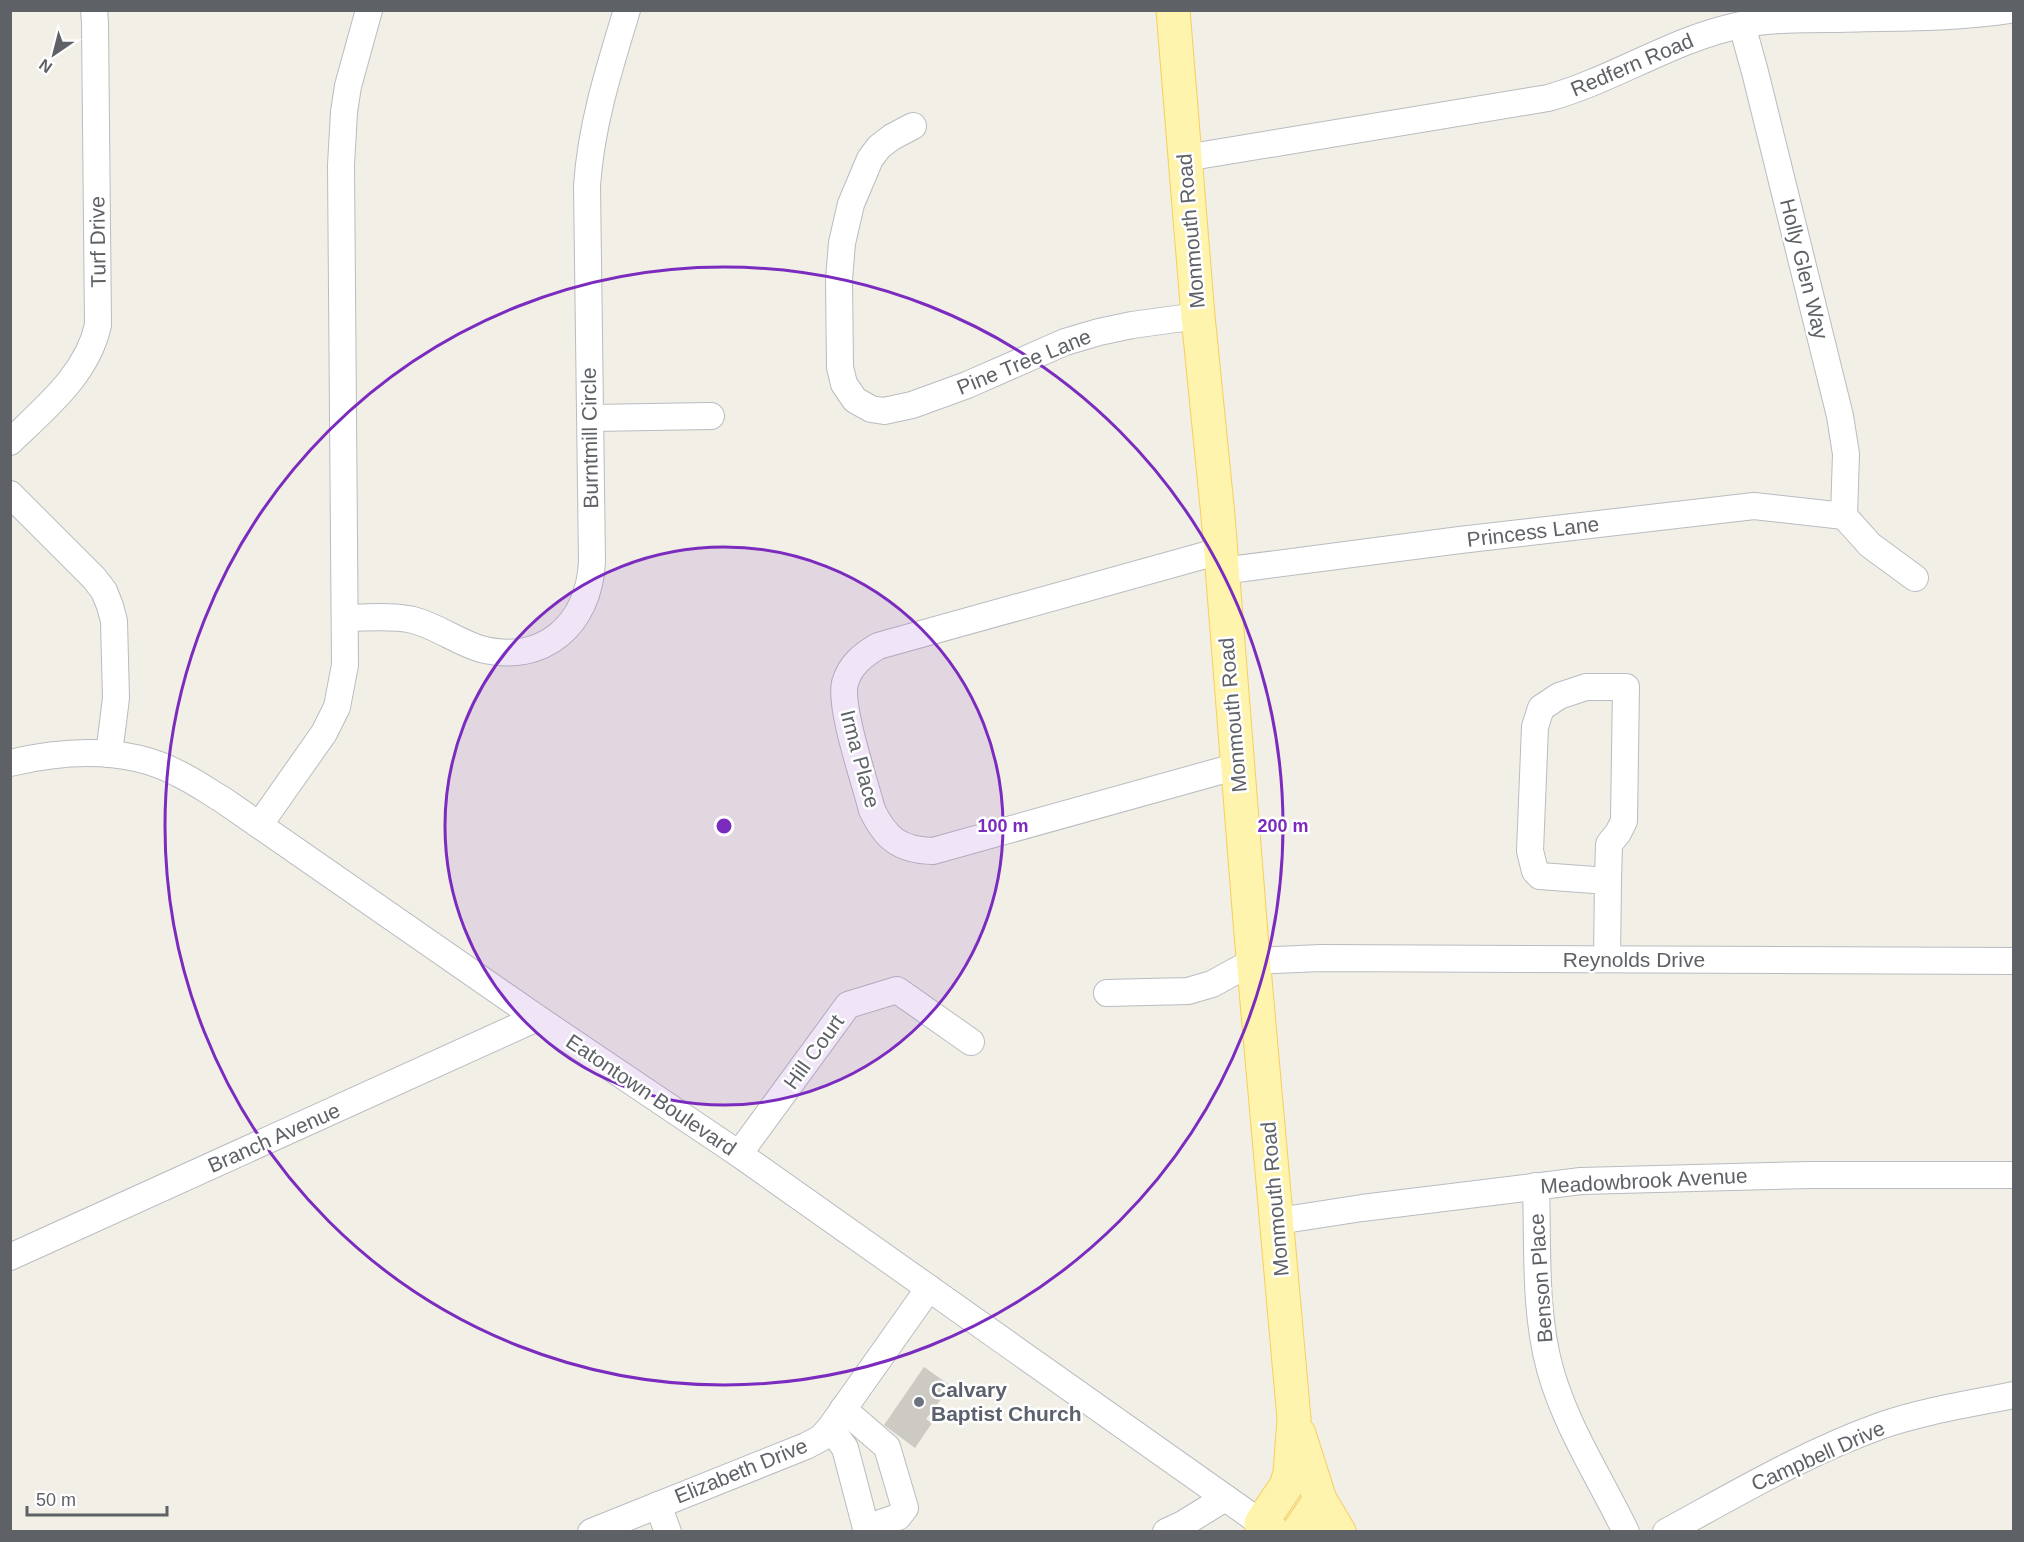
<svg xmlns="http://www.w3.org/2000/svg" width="2024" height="1542" font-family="Helvetica,sans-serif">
<rect width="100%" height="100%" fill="#f1efe6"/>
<polygon fill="#cccac3" points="924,1367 951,1386 926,1419 932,1423 915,1448 884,1425"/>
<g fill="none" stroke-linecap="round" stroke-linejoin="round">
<g stroke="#b9bcc0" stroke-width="28">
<g id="minor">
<polyline points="1742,25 1755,72 1840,416 1846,454 1844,516"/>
<polyline points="913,126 892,137 879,147 870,159 851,204 842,243 839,279 840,367 844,384 855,400 871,409 884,411 912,405 967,385 1065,342 1099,332 1132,325 1198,316"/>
<path d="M 1185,158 L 1548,98 C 1616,79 1672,39 1741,25 C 1770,19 1802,19 1832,19 C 1891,17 1952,19 2010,10"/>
<polyline points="591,418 711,416"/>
<path d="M 10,442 C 45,408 87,375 98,325 L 95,23 L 94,10"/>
<polyline points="10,494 94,578 104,591 110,606 114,621 116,698 109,754"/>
<polyline points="1844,516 1870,545 1915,578"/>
<path d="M 1220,551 L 878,646 C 863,655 850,665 845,683 C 839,707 865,782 872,810 C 886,839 900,850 933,851 L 1238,766"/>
<polyline points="1222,571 1460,540 1754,506 1844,516"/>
<path d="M 345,618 C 366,618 392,615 413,620 C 437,626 459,643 481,649 C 544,665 589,624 592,562 L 587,186 C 591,125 609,69 627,10"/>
<path d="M 10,763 C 65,750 127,746 179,774 C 194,781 208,791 223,800 L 537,1018 L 739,1154 L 1261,1523"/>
<polyline points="260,824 324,733 337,707 345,665 341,165 344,112 348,86 369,10"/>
<polyline points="1607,959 1608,881 1540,876 1535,871 1530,851 1535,727 1541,708 1559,696 1586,687 1626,687 1624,821 1618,833 1609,844 1608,881"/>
<polyline points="1107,993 1188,991 1212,984 1254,961 1321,958 2014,961"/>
<polyline points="739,1154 848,1005 897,990 971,1042"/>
<path d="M 1536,1186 C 1538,1246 1534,1311 1550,1369 C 1566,1427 1600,1478 1626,1532"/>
<polyline points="1278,1221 1362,1208 1581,1181 1811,1175 2014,1175"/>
<polyline points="10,1257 537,1018"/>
<polyline points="830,1428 845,1448 866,1528 898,1517 905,1508 887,1447 843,1409"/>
<polyline points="658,1505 668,1532"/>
<polyline points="591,1532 806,1446 821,1438 830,1428 929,1288"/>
<polyline points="1166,1532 1183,1524 1225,1498"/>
<path d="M 1666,1532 C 1736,1494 1805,1453 1880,1426 C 1923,1411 1969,1404 2014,1395"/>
</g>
</g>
<g stroke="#f6cf5a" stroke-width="35">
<g id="major">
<polyline points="1173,10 1198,316 1218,516 1251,934 1294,1419 1290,1473 1286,1486 1261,1523 1273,1532"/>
<polyline points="1299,1434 1320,1500 1339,1532"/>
<polyline points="1298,1532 1320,1500"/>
</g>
</g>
<use href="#minor" stroke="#fff" stroke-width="26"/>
<use href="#major" stroke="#fff4ad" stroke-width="33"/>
</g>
<circle cx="724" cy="826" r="279" fill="#7b2cbf" fill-opacity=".12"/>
<g fill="none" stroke="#7b2cbf" stroke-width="3">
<circle cx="724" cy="826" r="279"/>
<circle cx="724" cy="826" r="559"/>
</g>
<circle fill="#6b7280" stroke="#fff" stroke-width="2" cx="919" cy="1402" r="6"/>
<g text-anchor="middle" stroke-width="5" stroke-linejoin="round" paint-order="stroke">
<g font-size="21" fill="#5e6267" stroke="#fff">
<text transform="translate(1632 65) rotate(-23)" y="7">Redfern Road</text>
<text transform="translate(1191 231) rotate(-95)" y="7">Monmouth Road</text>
<text transform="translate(98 242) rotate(-91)" y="7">Turf Drive</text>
<text transform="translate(1804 269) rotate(76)" y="7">Holly Glen Way</text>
<text transform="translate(1024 362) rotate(-22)" y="7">Pine Tree Lane</text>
<text transform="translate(590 438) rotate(-91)" y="7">Burntmill Circle</text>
<text transform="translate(1533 532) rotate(-7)" y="7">Princess Lane</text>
<text transform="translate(1233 715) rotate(-95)" y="7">Monmouth Road</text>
<text transform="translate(860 759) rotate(75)" y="7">Irma Place</text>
<text x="1634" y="967">Reynolds Drive</text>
<text transform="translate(814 1052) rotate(-54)" y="7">Hill Court</text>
<text transform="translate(651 1095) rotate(34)" y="7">Eatontown Boulevard</text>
<text transform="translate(274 1138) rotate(-24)" y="7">Branch Avenue</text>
<text transform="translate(1644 1181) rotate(-3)" y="7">Meadowbrook Avenue</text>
<text transform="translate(1275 1199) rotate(-95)" y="7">Monmouth Road</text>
<text transform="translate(1541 1278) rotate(-94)" y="7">Benson Place</text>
<text transform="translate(1818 1456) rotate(-24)" y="7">Campbell Drive</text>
<text transform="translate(741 1471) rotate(-22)" y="7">Elizabeth Drive</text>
</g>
<g font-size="21" font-weight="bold" fill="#5b616d" stroke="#fff" text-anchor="start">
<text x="931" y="1397">Calvary<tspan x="931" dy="24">Baptist Church</tspan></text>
</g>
</g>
<circle cx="724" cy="826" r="9" fill="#7b2cbf" stroke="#fff" stroke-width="3"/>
<g font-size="18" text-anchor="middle" font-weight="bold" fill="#7b2cbf" stroke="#fff" stroke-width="5" stroke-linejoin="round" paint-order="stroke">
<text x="1003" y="832">100 m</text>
<text x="1283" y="832">200 m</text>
</g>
<rect width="2024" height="1542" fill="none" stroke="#5e6267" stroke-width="24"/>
<g transform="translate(54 54) rotate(215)" stroke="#ffffff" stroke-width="4.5" paint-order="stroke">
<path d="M0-4.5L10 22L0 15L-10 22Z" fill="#5e6267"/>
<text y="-9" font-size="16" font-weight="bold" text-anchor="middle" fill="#5e6267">N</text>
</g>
<path d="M27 1506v9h140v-9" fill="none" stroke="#5e6267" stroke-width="3"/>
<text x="36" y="1506" font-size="18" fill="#5e6267" stroke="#ffffff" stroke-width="4.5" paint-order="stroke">50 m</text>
</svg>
